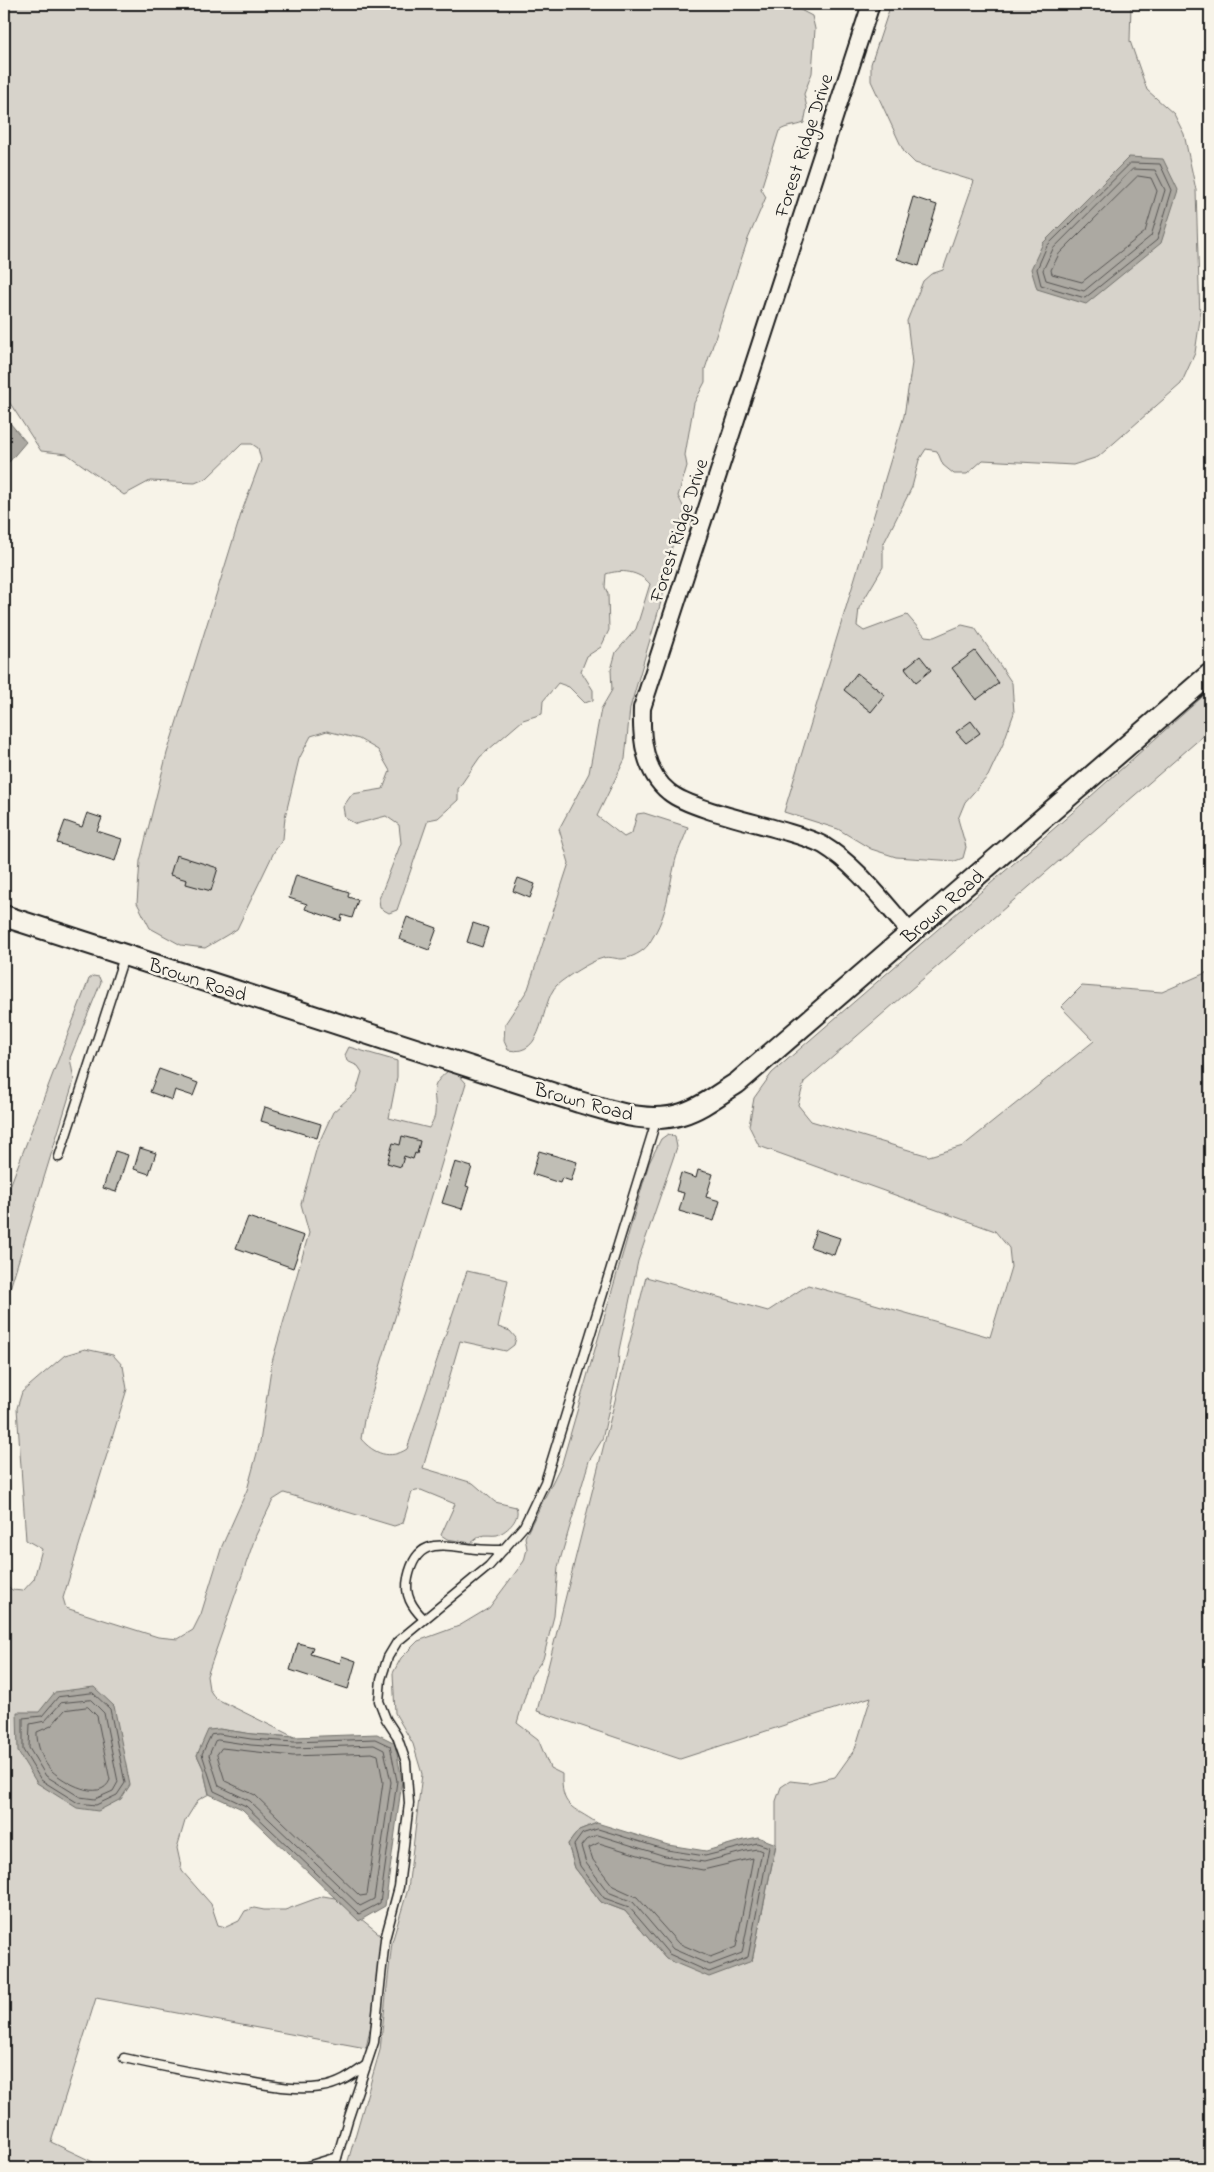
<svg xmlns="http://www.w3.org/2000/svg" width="1214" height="2172" font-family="'Indie Flower',sans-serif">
<rect width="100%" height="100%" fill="#f7f3e8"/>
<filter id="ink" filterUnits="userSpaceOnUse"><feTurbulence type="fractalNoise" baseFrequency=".02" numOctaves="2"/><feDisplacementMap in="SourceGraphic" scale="10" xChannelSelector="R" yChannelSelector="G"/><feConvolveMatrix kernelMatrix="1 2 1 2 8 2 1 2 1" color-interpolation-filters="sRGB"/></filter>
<g filter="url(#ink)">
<g fill="#d7d3cb" stroke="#7a7874">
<path d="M 4,4 L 789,4 L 812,16 L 815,29 L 812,73 L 804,94 L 807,108 L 804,123 C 795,127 787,125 779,131 L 761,189 L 766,197 L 748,239 L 705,369 L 705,382 L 694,403 L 685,455 L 687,466 L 678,496 L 685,510 L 671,550 L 668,578 L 630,708 L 625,759 L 597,816 L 624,837 L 632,833 L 637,814 L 644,813 L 688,827 C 684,840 676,853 674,867 C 667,898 667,917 648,945 C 643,952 631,958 622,959 C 616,959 609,956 603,958 C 591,961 566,977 557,985 C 539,1003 546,1058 508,1050 L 504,1041 L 505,1024 L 528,989 L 569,863 L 559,829 L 589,773 L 601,709 L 612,690 L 611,670 L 616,652 L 636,629 L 650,584 C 639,571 621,569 606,574 L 605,587 L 608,594 L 609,630 L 601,647 L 587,656 L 581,671 L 593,690 L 593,700 L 585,703 L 569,687 L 558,683 L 543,701 L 542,714 L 523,720 L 480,757 L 458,789 L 458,800 L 438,818 L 428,820 L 397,910 L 389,913 L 380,908 L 379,899 L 401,843 L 399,825 L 386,816 L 356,824 L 345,818 L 343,807 L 352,794 L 383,789 L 390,771 L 378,750 L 359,739 L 327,731 L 311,736 L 299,759 L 285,817 L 283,839 L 274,852 L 237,929 L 205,948 L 181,945 L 150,928 L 137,903 L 140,861 L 167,753 L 242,511 L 261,460 L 258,448 L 252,444 L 242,444 L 207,478 L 195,483 L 150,481 L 124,495 L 67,454 L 41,451 L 4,394 Z"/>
<polygon points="891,4 1131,4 1130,41 1147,90 1174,114 1184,134 1196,190 1200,319 1195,353 1181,384 1098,457 1073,465 983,460 967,474 954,474 943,465 937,451 926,449 919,460 912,487 883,545 883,567 859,608 857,626 864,631 907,615 925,636 934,637 962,625 975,628 1012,683 1014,713 1003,744 988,776 965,802 958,819 966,847 963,858 955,861 896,857 871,849 838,829 784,812 904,416 912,363 907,321 923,281 931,274 943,270 974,181 915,163 904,152 871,81 871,64"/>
<path d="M 1210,690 L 1210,730 L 804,1082 L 798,1105 L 811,1121 L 929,1156 L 963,1146 L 1094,1041 L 1061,1007 L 1082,986 L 1162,992 L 1210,971 L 1210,2168 L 346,2168 L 380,2050 L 392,1942 L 408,1889 L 422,1774 L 413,1744 L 395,1713 L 393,1673 L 401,1658 L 418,1641 L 459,1626 L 489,1608 L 524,1561 L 527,1549 L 525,1537 L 562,1463 L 649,1163 L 661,1139 L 668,1134 L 675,1137 L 677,1147 L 638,1261 L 619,1350 L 618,1369 L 602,1440 L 589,1461 L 558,1567 L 554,1616 L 543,1659 L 531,1676 L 517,1723 L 538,1739 L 550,1768 L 562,1774 C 561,1808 572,1806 597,1823 L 579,1830 L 568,1844 L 575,1868 L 601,1902 L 625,1911 L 666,1959 L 752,1961 L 776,1845 L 776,1801 L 781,1787 L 790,1781 L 808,1783 L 835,1777 L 855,1749 L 871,1697 L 680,1759 L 537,1711 L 646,1277 L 768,1311 L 808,1285 L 990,1337 L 1011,1267 L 1009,1248 L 995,1231 L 759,1146 L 749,1126 L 754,1098 L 772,1073 L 1072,813 Z"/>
<polygon points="93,976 99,977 101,982 70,1058 74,1080 4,1308 4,1202 89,979"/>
<path d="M 349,1047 L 397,1061 L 397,1077 L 389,1118 L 429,1128 C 431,1124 435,1118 435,1113 C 437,1092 427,1088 448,1071 L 458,1074 L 466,1083 L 364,1420 L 361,1439 C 374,1454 390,1460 407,1449 L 467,1271 L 508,1280 L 498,1327 L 510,1331 L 516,1338 L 514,1345 L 506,1351 L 460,1341 L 423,1468 L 473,1483 L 495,1502 L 516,1507 C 521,1518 508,1531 497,1535 C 492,1536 486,1534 481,1536 C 478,1537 474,1541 471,1543 L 447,1539 L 441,1535 L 455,1504 L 421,1490 L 412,1492 L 403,1523 L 394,1526 L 284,1493 L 273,1500 L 256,1535 L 207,1676 L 209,1689 L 215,1698 L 294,1737 L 252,1734 L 219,1729 L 197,1755 L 203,1768 L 209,1794 L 198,1800 L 185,1821 L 177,1848 L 182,1871 L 211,1904 L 218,1925 L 226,1927 L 239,1921 L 245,1911 L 254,1908 L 264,1910 L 285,1910 L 323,1896 L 335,1898 L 381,1935 L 372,2020 L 366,2048 L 96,1998 L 51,2142 L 91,2161 L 93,2168 L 4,2168 L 4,1578 L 5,1583 L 12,1590 L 23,1591 L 34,1579 L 42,1549 L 26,1540 L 17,1408 L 22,1392 L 65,1355 L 85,1349 L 113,1355 L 123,1366 L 127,1389 L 63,1598 L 66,1608 L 158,1637 L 178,1639 L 193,1630 L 201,1614 L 222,1546 L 247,1490 L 260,1442 L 272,1362 L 309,1233 L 301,1204 L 317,1147 L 333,1112 L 356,1092 L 362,1072 L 358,1066 L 347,1061 L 345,1055 Z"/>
</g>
<g fill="#aca9a2" stroke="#72716c">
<polygon points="1129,157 1163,159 1178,190 1161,243 1086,304 1037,289 1031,269 1043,243"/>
<polygon points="4,416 26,442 9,462 4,463"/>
<polygon points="94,1687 114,1706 130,1785 121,1799 98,1811 77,1808 37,1783 18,1752 17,1712 39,1712 55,1692"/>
<polygon points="219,1729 252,1734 294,1737 377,1734 395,1743 402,1781 385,1906 359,1921 242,1809 209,1794 203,1768 197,1755 208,1730"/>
<polygon points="597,1823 668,1845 706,1851 744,1840 758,1837 776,1844 752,1961 709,1977 666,1959 625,1911 601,1902 575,1868 568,1844 579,1830"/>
</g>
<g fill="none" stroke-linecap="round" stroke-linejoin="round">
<g stroke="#565452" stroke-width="1">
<polygon points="1131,163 1160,164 1172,190 1157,240 1085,298 1041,285 1037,269 1047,246"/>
<polygon points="1133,169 1155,170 1165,190 1151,236 1084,291 1046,280 1043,270 1053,249"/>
<polygon points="1138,176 1151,178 1157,191 1145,232 1082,282 1052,274 1051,270 1059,254"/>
<polygon points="93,1693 110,1709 125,1783 117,1795 96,1805 78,1803 41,1780 23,1750 23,1718 42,1716 58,1697"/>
<polygon points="91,1700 104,1713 118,1782 113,1791 95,1799 80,1797 46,1776 29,1748 30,1724 45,1721 61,1703"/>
<path d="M 88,1707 L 97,1716 L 110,1780 C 100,1803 64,1782 52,1771 C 43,1763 36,1743 37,1732 L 51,1726 L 65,1710 Z"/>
<polygon points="219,1734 251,1739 294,1742 375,1739 390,1746 397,1781 380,1903 359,1914 246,1806 214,1791 202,1754 211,1735"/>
<polygon points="218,1740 251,1745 293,1748 374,1745 384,1750 391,1782 374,1899 360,1906 250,1801 219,1786 209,1755 215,1741"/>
<polygon points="222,1748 293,1756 372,1753 378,1755 383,1782 367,1895 360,1896 255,1795 225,1781 217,1755"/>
<polygon points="598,1829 667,1850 705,1856 757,1843 769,1847 748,1957 709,1972 669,1954 629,1907 604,1898 580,1866 574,1845 582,1834"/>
<polygon points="598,1835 665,1856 704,1862 746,1851 757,1849 762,1851 742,1953 710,1965 673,1949 633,1902 608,1892 586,1863 581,1846 586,1840"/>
<polygon points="599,1843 664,1863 703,1870 753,1858 736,1947 710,1957 678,1943 637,1897 613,1886 593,1860 589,1848"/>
</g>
</g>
<g fill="#c0beb5" stroke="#1c1c1c">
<polygon points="913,197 937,205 919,266 897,259 910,215 908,214"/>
<polygon points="975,651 999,683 976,700 952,668"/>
<polygon points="920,656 931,670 916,682 905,668"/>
<polygon points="857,673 885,695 871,712 844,690"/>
<polygon points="971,721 980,733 966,743 956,732"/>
<polygon points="87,813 102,818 97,831 122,839 115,861 57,843 65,821 82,827"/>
<polygon points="176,855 218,868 211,891 186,884 187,880 170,875"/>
<polygon points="296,875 349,892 348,897 358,900 352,918 342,915 341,921 305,909 307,904 289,898"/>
<polygon points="518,878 535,884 530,898 513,891"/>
<polygon points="407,917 437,928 429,950 399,939"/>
<polygon points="473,923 488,928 482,947 467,942"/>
<polygon points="159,1069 198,1083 193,1096 175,1090 172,1100 150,1092"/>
<polygon points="265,1107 321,1124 317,1138 261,1121"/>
<polygon points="402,1136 420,1141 417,1154 415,1153 413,1159 404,1156 401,1167 387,1163 393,1143 400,1145"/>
<polygon points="140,1148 156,1153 149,1174 134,1169"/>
<polygon points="115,1151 128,1155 116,1192 103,1188"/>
<polygon points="539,1151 577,1162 571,1181 562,1178 560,1183 532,1174"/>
<polygon points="455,1162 472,1167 466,1186 469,1187 462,1209 442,1203"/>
<polygon points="698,1170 713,1174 706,1197 720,1201 714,1221 679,1211 684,1193 676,1191 681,1173 696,1178"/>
<polygon points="248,1217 304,1236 293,1268 236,1248"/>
<polygon points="816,1230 840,1238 834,1255 810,1247"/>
<polygon points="298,1643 313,1647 310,1654 340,1663 342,1656 356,1661 348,1689 290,1670"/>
</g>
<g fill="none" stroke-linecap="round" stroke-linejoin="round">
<g stroke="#1c1c1c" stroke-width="11">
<g id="service">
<polyline points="59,1157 124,957"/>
<path d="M 423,1618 C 412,1607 404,1595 408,1578 C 417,1535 443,1546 476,1549 C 485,1550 494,1550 503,1550"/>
<path d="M 124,2058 C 164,2067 204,2075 244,2081 C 269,2085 295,2091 321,2087 C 338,2085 351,2076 365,2066"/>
<polyline points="301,2168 337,2157"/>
<polyline points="334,2168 348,2120 374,2042 385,1939 399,1887 409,1803 406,1762 397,1736 386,1719 379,1701 381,1679 388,1657 397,1642 489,1566 524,1526 545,1482 657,1118"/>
</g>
</g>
<g stroke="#1c1c1c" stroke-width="20">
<path id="minor" d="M 871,4 L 642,708 C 641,738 644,772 669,792 C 688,808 753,822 780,830 C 793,834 810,838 823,845 C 858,866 883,902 911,933"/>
</g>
<g stroke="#1c1c1c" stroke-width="24">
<path id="tertiary" d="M 4,916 L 579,1102 C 612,1111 648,1125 682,1114 C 702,1108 719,1094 737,1083 L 1210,674"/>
</g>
<use href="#service" stroke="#f7f3e8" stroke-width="8"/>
<use href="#minor" stroke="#f7f3e8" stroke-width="16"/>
<use href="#tertiary" stroke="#f7f3e8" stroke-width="20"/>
</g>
</g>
<g text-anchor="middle" stroke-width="5" stroke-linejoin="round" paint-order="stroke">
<g font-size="20" fill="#1c1c1c" stroke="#f7f3e8">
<text transform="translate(803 145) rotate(-72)" y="7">Forest Ridge Drive</text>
<text transform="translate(678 530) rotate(-72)" y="7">Forest Ridge Drive</text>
<text transform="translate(942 906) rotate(-41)" y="7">Brown Road</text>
<text transform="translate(198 979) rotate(18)" y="7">Brown Road</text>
<text transform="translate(584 1101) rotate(15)" y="7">Brown Road</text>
</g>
</g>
<rect width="1214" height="2172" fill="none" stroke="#f7f3e8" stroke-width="20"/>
<rect x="10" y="10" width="1194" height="2152" fill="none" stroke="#1c1c1c" stroke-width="2" filter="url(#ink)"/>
</svg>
